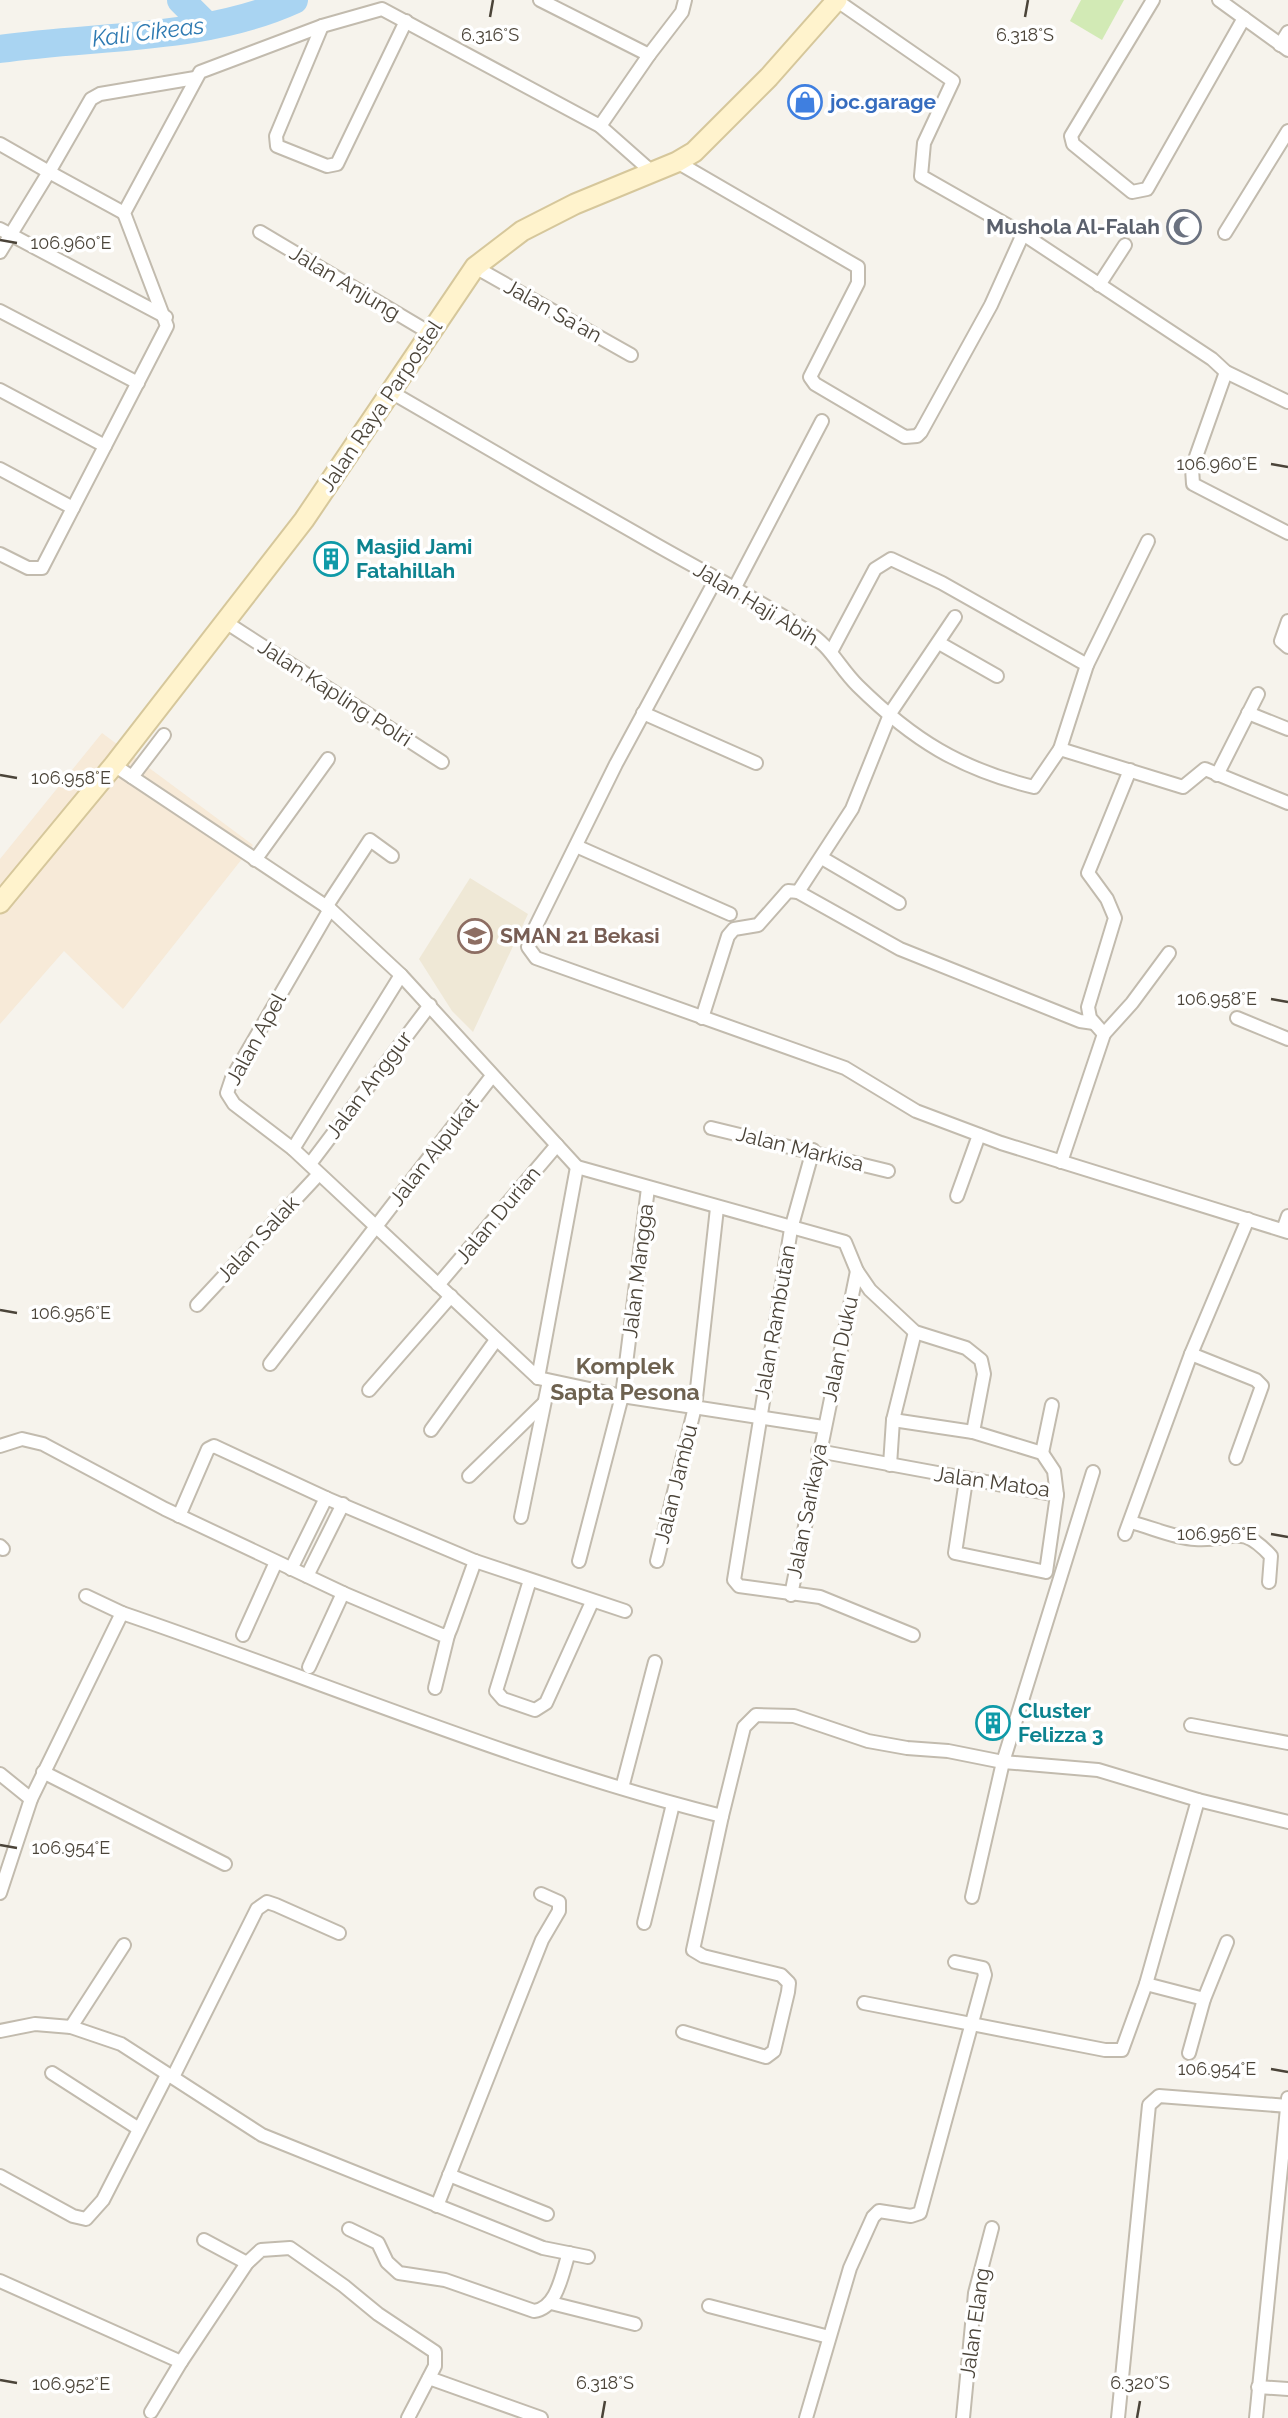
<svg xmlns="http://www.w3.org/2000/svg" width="1288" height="2418" font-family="Raleway,sans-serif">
<rect width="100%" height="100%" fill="#f6f3ec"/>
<polygon fill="#f7ead8" points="102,733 253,845 123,1009 64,951 0,1024 0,859"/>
<polygon fill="#efe8d6" points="470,878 528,914 473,1032 452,1011 419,959"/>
<polygon fill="#d2eab5" points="1081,0 1124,0 1102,40 1070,21"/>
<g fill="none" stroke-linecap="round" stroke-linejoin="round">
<g stroke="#a9d4f2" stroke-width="28">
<polyline points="181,0 207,26"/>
<path d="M 0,49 C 96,35 204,41 294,0"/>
</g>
<g stroke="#c2bbae" stroke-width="16">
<g id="minor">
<polyline points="540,0 649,55 600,126"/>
<polyline points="836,0 953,81 924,143 921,176 1023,234 1212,359 1226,372 1288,402"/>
<polyline points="1153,0 1071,136 1073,144 1132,192 1147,189 1244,18"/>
<polyline points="1219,0 1288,50"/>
<polyline points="322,26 276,136 277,146 327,166 337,164 406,21"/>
<polyline points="1280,45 1288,32"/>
<polyline points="649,55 682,12 685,0"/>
<polyline points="0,144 49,172 0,252"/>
<polyline points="677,162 858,267 858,283 810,377 815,384 905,437 917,436 921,432 991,305 1023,234"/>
<polyline points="124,213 49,172 91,99 100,94 195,78"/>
<polyline points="0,229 166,317"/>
<polyline points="260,232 430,333"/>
<polyline points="1225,233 1288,131"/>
<polyline points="475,267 631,355"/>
<polyline points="1099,285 1125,245"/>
<polyline points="0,311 138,383"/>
<polyline points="1226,372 1192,468 1193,484 1288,533"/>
<polyline points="0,390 105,446"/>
<path d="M 391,392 C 473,440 556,488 639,535 C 694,567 750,595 804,629 C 833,648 837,665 858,686 C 913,740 960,769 1034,787 L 1060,749 L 1183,787 L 1205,769 L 1288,803"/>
<polyline points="0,469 73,508"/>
<polyline points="0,554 28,568 42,568 167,326 124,213 200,72 322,26 382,9 600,126 652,172"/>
<polyline points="716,579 616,764 530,938 528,947 536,958 845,1068 916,1111 1001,1143 1288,1232"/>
<polyline points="735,587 822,421"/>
<polyline points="1288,621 1281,641 1288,647"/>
<polyline points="227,623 442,762"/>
<polyline points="939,643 997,676"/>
<polyline points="832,650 875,569 891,559 942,583 1087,665 1060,749"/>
<polyline points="1087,665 1148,541"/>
<polyline points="643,713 756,763"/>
<polyline points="1248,713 1288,729"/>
<polyline points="114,765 330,909 401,975 577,1167 845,1242 857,1271 870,1290 915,1332 966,1348 981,1360 984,1374 973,1432"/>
<polyline points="1217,775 1258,694"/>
<polyline points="132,777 164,735"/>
<polyline points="576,846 730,914"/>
<polyline points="822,858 899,903"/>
<polyline points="255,860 328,759"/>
<polyline points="798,892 852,809 891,712 955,617"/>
<polyline points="326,907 370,840 392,856"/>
<polyline points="401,975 293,1149 538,1378 622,1396 823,1427"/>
<polyline points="702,1018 728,936 734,929 758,925 788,891 798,892 900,949 1080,1021 1094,1023"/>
<polyline points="1237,1018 1288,1039"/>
<polyline points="1104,1034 1090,1018 1088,1007 1115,918 1107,899 1088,873 1130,770"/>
<polyline points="711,1128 888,1171"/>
<polyline points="293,1149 234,1104 227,1093 232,1078 330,909"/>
<polyline points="813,1150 791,1229 734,1580 739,1586 820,1597 913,1635"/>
<polyline points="1061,1162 1104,1034 1132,1003 1169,953"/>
<polyline points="310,1164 430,1005"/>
<polyline points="957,1196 979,1135"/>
<polyline points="1283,1230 1288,1216"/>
<polyline points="438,1285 557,1145"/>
<polyline points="197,1305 319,1174"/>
<polyline points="1191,1354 1256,1380 1262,1386 1236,1458"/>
<polyline points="270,1364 492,1076"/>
<polyline points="538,1378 577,1167"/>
<polyline points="369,1390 451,1296"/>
<polyline points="893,1420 973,1432 1042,1453 1054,1471 1057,1495 1046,1572 955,1553 966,1480"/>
<polyline points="431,1430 496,1340"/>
<polyline points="0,1446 22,1439 43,1444 165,1509 343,1593 442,1635 448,1635 451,1628 475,1561"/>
<polyline points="818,1451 1057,1495"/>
<polyline points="1042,1453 1052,1405"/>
<polyline points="890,1465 893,1420 915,1332"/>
<polyline points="469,1476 544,1403"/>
<polyline points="179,1516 208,1449 214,1446 326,1498"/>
<polyline points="521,1517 549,1381"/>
<path d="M 1130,1522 C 1151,1527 1174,1538 1195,1539 C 1233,1542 1239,1521 1271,1556 L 1269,1582"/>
<polyline points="1125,1534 1191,1354 1248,1219"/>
<polyline points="0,1546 3,1549"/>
<polyline points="579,1561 622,1396 648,1188"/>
<polyline points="657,1561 695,1407 717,1208"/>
<polyline points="291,1569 326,1498 475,1561 625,1611"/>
<polyline points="307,1576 343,1504"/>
<polyline points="530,1580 496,1691 503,1699 535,1710 546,1703 592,1602"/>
<polyline points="791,1595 857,1271"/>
<path d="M 86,1596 L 122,1613 C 322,1681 517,1765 722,1816 L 744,1727 L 756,1715 L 794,1716 L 868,1741 L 907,1748 L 948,1751 L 1003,1762 L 1098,1770 L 1198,1800 L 1288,1822"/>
<polyline points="243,1635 276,1562"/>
<polyline points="309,1667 343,1593"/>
<polyline points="435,1688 448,1635"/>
<polyline points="1191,1725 1288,1743"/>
<polyline points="43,1772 225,1864"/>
<polyline points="0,1774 31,1799"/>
<polyline points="622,1788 655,1662"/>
<polyline points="0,1893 31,1799 122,1613"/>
<polyline points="972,1897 1003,1762 1093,1472"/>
<polyline points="644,1923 673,1804"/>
<polyline points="1146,1984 1204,1999"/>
<polyline points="864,2003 1105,2050 1122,2050 1146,1984 1198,1800"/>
<polyline points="71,2027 124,1945"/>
<polyline points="0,2031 35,2024 71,2027 121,2044 262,2135 543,2248 588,2257"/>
<polyline points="683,2032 766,2057 774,2051 788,1992 789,1983 781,1975 703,1956 693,1950 722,1816"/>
<polyline points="1189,2053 1204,1999 1227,1942"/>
<polyline points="52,2073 139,2129"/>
<polyline points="173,2077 257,1909 267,1902 276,1905 339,1933"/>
<polyline points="449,2175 547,2214"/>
<polyline points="0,2176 73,2216 86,2219 103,2200 167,2075"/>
<polyline points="437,2206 542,1940 559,1911 559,1902 541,1894"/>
<path d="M 349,2229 L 378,2243 L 387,2262 L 399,2273 L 445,2280 L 534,2311 C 558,2308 562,2272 569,2253"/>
<polyline points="204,2240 247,2263"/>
<polyline points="0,2281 181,2362 247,2263 261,2250 290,2248 344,2286 378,2314 435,2352 435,2366 408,2418"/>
<polyline points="551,2303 635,2324"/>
<polyline points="709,2306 829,2337"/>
<polyline points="429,2378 541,2418"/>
<polyline points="1258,2387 1288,2389"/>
<polyline points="151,2412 181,2362"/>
<polyline points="806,2418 850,2268 873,2217 879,2211 911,2216 920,2213 985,1975 983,1968 955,1962"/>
<polyline points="963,2418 975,2293 992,2228"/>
<polyline points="1118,2418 1149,2105 1159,2096 1288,2106"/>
<polyline points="1256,2418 1288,2098"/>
</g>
</g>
<g stroke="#d6c79b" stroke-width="23">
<polyline id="secondary" points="0,903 114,765 304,520 475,267 522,231 575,204 677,162 694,152 769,77 837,0"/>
</g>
<use href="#minor" stroke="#fff" stroke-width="12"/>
<use href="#secondary" stroke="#fff3cd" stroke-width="19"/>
</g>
<path fill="none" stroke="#4b4439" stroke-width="2.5" d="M 490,17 L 493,0M 1025,17 L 1028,0M 0,240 L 17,243M 1271,464 L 1288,467M 0,775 L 17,778M 1271,999 L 1288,1002M 0,1310 L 17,1313M 1271,1534 L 1288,1537M 0,1845 L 17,1848M 1271,2069 L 1288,2072M 0,2380 L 17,2383M 602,2418 L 605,2401M 1137,2418 L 1140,2401"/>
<defs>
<g id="shop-ring" transform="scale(1.75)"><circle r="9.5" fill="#fff" stroke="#3f7fe0" stroke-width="1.5"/><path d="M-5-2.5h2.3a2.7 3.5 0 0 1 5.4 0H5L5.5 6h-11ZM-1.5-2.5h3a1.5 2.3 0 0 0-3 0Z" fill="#3f7fe0"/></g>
<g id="mosque-ring" transform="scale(1.75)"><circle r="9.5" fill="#fff" stroke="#6b7280" stroke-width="1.5"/><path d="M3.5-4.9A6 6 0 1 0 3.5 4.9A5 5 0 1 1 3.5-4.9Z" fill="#6b7280"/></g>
<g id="building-ring" transform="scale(1.75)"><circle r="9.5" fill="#fff" stroke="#0f9aa8" stroke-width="1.5"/><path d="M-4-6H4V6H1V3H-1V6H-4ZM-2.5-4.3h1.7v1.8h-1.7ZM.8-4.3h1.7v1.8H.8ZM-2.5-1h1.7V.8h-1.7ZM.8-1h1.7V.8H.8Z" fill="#0f9aa8"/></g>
<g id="school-ring" transform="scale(1.75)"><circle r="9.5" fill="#fff" stroke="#8d6e63" stroke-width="1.5"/><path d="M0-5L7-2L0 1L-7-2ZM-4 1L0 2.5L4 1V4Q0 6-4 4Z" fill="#8d6e63"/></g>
</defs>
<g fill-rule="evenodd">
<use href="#shop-ring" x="805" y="102"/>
<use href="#mosque-ring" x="1184" y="227"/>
<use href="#building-ring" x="331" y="559"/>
<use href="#school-ring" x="475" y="936"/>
<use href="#building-ring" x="993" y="1723"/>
</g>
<g text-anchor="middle" stroke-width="7" stroke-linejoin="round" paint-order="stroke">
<g font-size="21" font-weight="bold" fill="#366cbe" stroke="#fff" text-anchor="start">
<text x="830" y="109">joc.garage</text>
</g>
<g font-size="21" font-weight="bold" fill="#5b616d" stroke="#fff" text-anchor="end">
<text x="1160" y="234">Mushola Al-Falah</text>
</g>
<g font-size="21" fill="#4b4439" stroke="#fff">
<text transform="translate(345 283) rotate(31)" y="7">Jalan Anjung</text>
<text transform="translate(553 311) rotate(29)" y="7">Jalan Sa'an</text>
<text transform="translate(381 406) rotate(-56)" y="7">Jalan Raya Parpostel</text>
<text transform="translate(756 604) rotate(31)" y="7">Jalan Haji Abih</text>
<text transform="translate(335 693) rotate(33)" y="7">Jalan Kapling Polri</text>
<text transform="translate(256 1039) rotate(-61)" y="7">Jalan Apel</text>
<text transform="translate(369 1085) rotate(-53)" y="7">Jalan Anggur</text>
<text transform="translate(800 1149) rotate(14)" y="7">Jalan Markisa</text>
<text transform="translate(434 1152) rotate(-52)" y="7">Jalan Alpukat</text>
<text transform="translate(498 1215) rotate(-50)" y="7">Jalan Durian</text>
<text transform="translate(258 1239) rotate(-47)" y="7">Jalan Salak</text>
<text transform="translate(638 1271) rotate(-83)" y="7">Jalan Mangga</text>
<text transform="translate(775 1322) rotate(-80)" y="7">Jalan Rambutan</text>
<text transform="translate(840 1349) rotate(-78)" y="7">Jalan Duku</text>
<text transform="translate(992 1482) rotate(8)" y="7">Jalan Matoa</text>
<text transform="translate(676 1484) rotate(-76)" y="7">Jalan Jambu</text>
<text transform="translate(807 1511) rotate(-79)" y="7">Jalan Sarikaya</text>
<text transform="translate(975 2323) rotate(-82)" y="7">Jalan Elang</text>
</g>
<g font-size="21" font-weight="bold" fill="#0d838f" stroke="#fff" text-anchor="start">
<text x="356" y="554">Masjid Jami<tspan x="356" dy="24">Fatahillah</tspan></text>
<text x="1018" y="1718">Cluster<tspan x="1018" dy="24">Felizza 3</tspan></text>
</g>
<g font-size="21" font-weight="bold" fill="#785e54" stroke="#fff" text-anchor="start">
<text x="500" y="943">SMAN 21 Bekasi</text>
</g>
<g font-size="23" font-style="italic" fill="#2e7ab2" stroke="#fff">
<text transform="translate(148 32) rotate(-7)" y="8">Kali Cikeas</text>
</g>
<g font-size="23" font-weight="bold" fill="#6e6250" stroke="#fff">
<text x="625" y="1374">Komplek<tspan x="625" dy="26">Sapta Pesona</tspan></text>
</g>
</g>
<g font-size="18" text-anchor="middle" fill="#4b4439" stroke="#fff" stroke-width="7" stroke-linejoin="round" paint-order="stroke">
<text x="490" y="41">6.316°S</text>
<text x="1025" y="41">6.318°S</text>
<text x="71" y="249">106.960°E</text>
<text x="1217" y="470">106.960°E</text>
<text x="71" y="784">106.958°E</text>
<text x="1217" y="1005">106.958°E</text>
<text x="71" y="1319">106.956°E</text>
<text x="1217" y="1540">106.956°E</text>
<text x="71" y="1854">106.954°E</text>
<text x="1217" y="2075">106.954°E</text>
<text x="605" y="2389">6.318°S</text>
<text x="1140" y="2389">6.320°S</text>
<text x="71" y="2390">106.952°E</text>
</g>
</svg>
